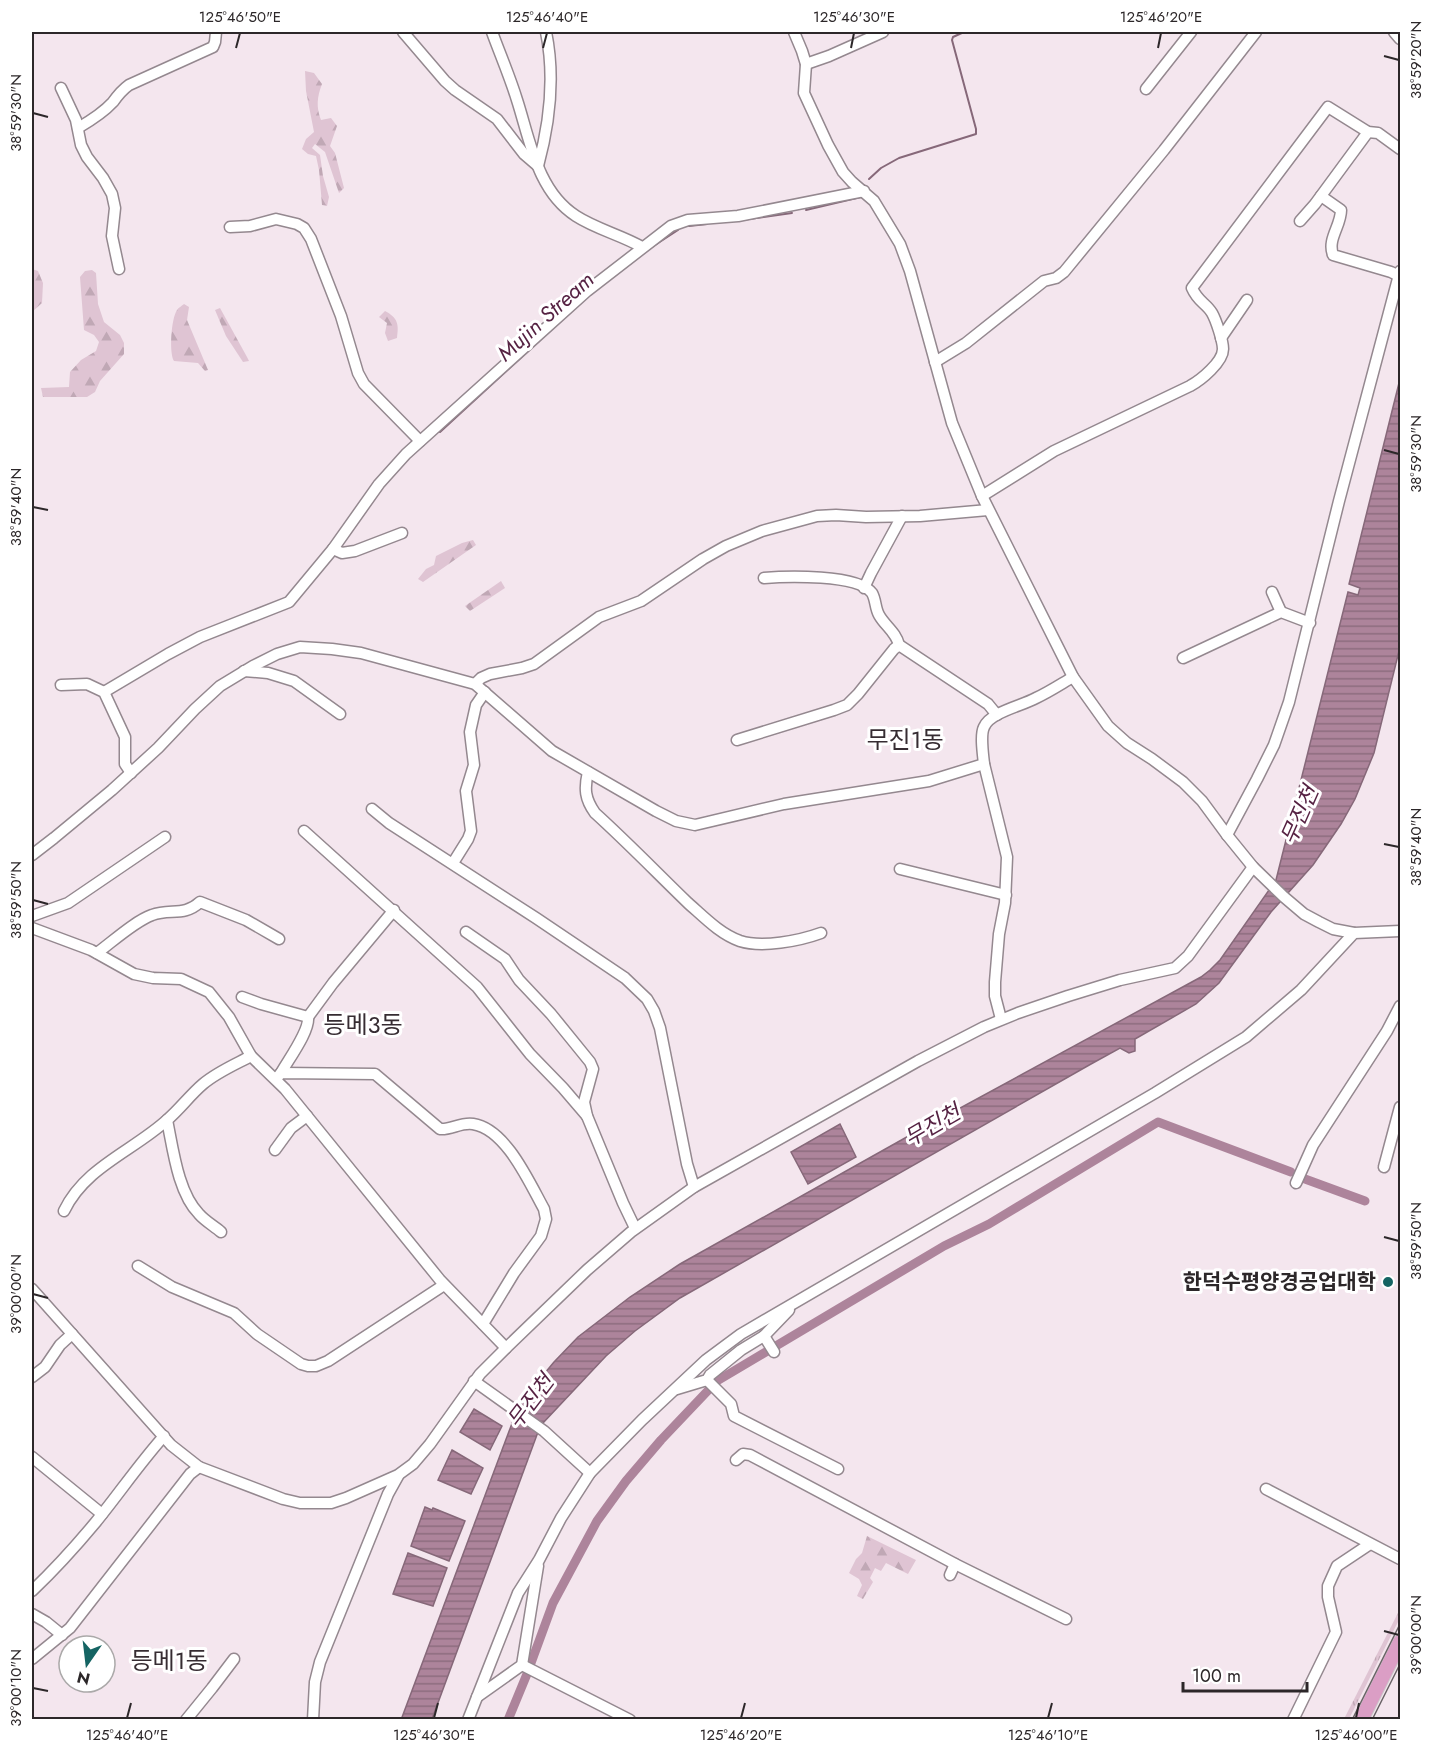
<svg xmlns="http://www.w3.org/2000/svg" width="1432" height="1751" font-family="Jost,'Noto Sans KR',sans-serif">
<defs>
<pattern id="grass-tufts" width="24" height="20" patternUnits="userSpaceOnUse" patternTransform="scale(1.5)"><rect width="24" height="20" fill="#dfc4d3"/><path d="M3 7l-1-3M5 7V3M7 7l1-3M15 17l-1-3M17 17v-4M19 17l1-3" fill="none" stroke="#c0a8b5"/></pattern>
<pattern id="forest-firs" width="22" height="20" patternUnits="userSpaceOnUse" patternTransform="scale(1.5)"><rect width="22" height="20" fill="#dfc4d3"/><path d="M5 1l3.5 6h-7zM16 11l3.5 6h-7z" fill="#c0a8b5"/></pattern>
<pattern id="water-rules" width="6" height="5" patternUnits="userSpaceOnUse" patternTransform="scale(1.5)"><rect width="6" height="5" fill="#ad849b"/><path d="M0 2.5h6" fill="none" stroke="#8d6c7e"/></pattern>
</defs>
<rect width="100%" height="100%" fill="#f4e6ee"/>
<polygon fill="url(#grass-tufts)" points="1400,1609 1400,1618 1349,1719 1344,1719"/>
<g fill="url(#forest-firs)">
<path d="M 305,71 L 314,73 L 322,84 C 317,97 316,107 321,120 L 331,118 L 337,126 L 330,146 L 335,153 L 344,188 L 339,193 L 325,152 L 315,144 L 312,148 L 320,155 L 323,176 L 329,197 L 327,206 L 322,205 L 319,170 L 316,156 L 308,154 L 302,149 L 306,139 L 314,132 L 306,91 Z"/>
<polygon points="32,269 38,271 43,283 42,303 32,312"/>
<polygon points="92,270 96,273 98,304 104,322 120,335 124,343 124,354 100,381 95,392 87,397 43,397 41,388 69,387 70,372 81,360 96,351 99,342 94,335 84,330 80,277 85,271"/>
<path d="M 184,304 L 189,307 L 187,320 L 208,370 L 205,371 L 198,363 L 174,361 C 169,353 171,319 177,310 C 178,308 183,305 184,304 Z"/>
<polygon points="220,308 247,357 249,361 243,362 226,336 215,310"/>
<path d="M 385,311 C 398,318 399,324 397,338 L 388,341 L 385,333 L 387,323 L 379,317 Z"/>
<polygon points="473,540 476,545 423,582 418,579 426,569 434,565 436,556 462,543"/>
<polygon points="501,581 505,588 470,611 465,606"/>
<polygon points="867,1536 916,1560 908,1574 886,1563 881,1571 875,1568 870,1578 873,1582 863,1599 857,1596 862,1585 859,1579 849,1573 856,1559 862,1553"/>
</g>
<g fill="url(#water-rules)" stroke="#866879" stroke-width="1.5">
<polygon points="1400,379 1400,647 1374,753 1355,799 1341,824 1313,865 1271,912 1219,983 1196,1004 1135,1039 1135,1051 1129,1053 1120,1048 1091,1064 680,1298 635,1331 606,1356 543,1423 538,1432 432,1719 401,1720 514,1418 525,1397 554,1362 578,1337 630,1297 680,1264 905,1138 1201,977 1210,970 1220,960 1276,880 1348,592 1358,595 1360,588 1349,584"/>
<polygon points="840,1124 856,1157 808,1184 791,1152"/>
<polygon points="474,1409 502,1426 490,1450 460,1432"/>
<polygon points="452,1450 483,1468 471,1494 438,1480"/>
<polygon points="425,1507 432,1510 433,1508 465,1521 449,1561 411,1546"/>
<polygon points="408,1553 447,1568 433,1606 393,1594"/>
</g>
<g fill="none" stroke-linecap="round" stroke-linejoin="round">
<g stroke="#866879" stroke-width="2">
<polyline points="869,179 881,168 899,158 976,134 976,129 952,40 953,37 964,32"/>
<polyline points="806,210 861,197"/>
<polyline points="742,220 792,213"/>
<polyline points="689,226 707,224"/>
<polyline points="652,247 678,230"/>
<polyline points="440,432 539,341"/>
</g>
<g stroke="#ad849b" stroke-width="9">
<polyline points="1305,1179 1365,1201"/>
<polyline points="531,1663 553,1603 597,1521 626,1481 661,1440 717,1381 944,1246 989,1224 1158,1122 1291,1172"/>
<polyline points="508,1720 527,1674"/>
</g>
<g stroke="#94888f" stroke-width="13">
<g id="minor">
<path d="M 403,32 L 445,81 L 455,90 L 497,119 L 524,154 L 538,166 C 550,122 555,76 546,32"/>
<path d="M 492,32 C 500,54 510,77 517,100 C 530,140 537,191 576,216 C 596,229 621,235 642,247"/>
<polyline points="794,32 802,51 806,64 804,93 828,145 843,172 852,182 874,201 900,244 910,271 952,423 982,496 1073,677 1108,726 1127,743 1152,759 1183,782 1202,801 1227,835 1253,867 1284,897 1304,914 1319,922 1333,929 1354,933"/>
<polyline points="1394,32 1400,39"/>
<polyline points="806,64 829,56 883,32"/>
<polyline points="61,88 76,120 81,145 87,157 103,178 112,194 115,208 112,236 119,269"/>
<polyline points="1146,89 1191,32"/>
<path d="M 78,128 C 90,121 103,113 113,102 C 118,95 122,90 129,85 L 213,47 L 215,42 L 216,32"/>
<path d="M 1321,196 L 1341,210 C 1341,226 1327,239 1333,255 L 1391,272 L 1399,276"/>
<polyline points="1300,221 1315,204 1368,132"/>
<polyline points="230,227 250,226 276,219 297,224 304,228 311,239 341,316 358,373 364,384 420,441"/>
<polyline points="1221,338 1247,300"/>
<polyline points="935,362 966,343 1044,281 1056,278 1064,272 1164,150 1256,32"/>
<path d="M 982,496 L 1054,451 L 1190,386 C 1201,380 1223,362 1223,349 C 1223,341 1216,320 1212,313 C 1206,303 1198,302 1192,288 L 1328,107 L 1368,132 L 1378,133 L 1400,149"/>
<polyline points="333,549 342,553 355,551 402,533"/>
<path d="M 764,578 C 786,576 858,574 872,593 C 876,600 875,608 879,615 C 885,626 896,632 899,645"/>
<polyline points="864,588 871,573 902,516"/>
<polyline points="1272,592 1281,612"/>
<polyline points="1183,658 1281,612 1310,623"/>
<polyline points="244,671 268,673 294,681 340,714"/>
<polyline points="475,684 481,678 490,674 522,668 534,664 599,617 641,601 703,559 726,546 762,531 817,516 836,515 866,517 920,516 988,510"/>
<polyline points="61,685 87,684 104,692 125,737 125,764 131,773"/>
<polyline points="104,692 168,654 200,637 289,602 333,549 379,484 406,454 587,291 671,226 688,220 738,216 864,191"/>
<polyline points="737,740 834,710 847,705 858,694 894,649 899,645 988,704 997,715"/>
<polyline points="984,764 1007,857 1005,903 999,934 995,982 995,996 1001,1019"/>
<path d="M 588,772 C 584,789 585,799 595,813 C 627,842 657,873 688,903 C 704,917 720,934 740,941 C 762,948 799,941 821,933"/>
<polyline points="372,809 389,823 536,918 625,978 647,999 654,1011 660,1028 687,1164 694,1187"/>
<polyline points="304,831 477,987 530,1054 563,1088 587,1116"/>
<polyline points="1227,835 1257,779 1274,745 1289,702 1339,501 1400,271"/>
<path d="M 32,855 L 54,838 L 112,790 L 158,748 L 195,709 L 220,686 L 253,666 L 277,654 L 300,647 L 332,649 L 361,653 L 475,684 L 552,751 L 656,811 L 676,821 L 695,825 L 784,804 L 929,781 L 984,764 C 983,754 980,735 984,727 C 990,712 1022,706 1036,698 C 1049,692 1061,684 1073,677"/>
<polyline points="453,863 468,839 471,831 466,791 474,765 470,732 476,705 485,692"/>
<polyline points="900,869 1006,895"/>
<polyline points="32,916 68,903 165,837"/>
<polyline points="32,928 91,950 134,974 153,978 181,979 209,992 229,1017 251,1056 285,1089 440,1280 506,1348"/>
<polyline points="466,932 505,959 519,980 551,1014 590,1062 593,1069 584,1102 587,1116 623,1203 635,1228"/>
<path d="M 97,953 C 112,942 135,921 152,915 C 170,908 184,917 200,902 L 246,920 L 279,939"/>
<path d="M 242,997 L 261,1004 L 308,1017 C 310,1031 288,1060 281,1073"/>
<polyline points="308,1017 333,983 394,910"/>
<path d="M 276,1079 L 281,1073 L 375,1074 L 440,1129 C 451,1130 461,1122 473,1124 C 506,1129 529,1182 544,1209 L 546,1219 L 541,1236 L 514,1273 L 483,1324"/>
<path d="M 167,1120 C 173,1149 178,1193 199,1214 C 205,1221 214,1226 221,1232"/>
<polyline points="275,1150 291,1128 307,1116"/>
<polyline points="1384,1167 1400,1107"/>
<polyline points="1296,1183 1313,1145 1387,1031 1400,1006"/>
<path d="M 64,1211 C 85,1167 133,1151 167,1120 C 180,1109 190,1095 203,1084 C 217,1072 236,1064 251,1056"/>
<polyline points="138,1266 172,1287 234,1313 257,1334 301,1364 308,1366 316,1366 328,1361 444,1285"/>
<polyline points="32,1289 171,1445 199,1467 283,1499 300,1503 331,1503 346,1498 398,1475 413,1464 430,1444 480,1374 506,1348 587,1270 631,1232 694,1187 918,1061 984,1027 1018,1013 1068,996 1120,980 1175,968 1188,956 1253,867"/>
<polyline points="764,1336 774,1352"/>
<polyline points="32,1377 45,1367 60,1345 72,1334"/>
<polyline points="707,1380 731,1404 734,1416 838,1469"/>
<polyline points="474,1381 544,1431 590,1473"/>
<polyline points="677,1389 707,1380 710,1375 741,1350 764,1336 789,1310"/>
<polyline points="32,1457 102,1514"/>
<polyline points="736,1460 743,1454 750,1455 955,1564 1066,1619"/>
<polyline points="1266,1489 1400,1559"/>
<polyline points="950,1575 955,1564"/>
<path d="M 32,1591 C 54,1570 75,1547 95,1523 C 118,1495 139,1464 164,1436"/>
<polyline points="32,1614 46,1622 62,1635"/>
<polyline points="32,1659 70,1628 190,1474 199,1467"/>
<polyline points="522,1665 630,1720"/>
<polyline points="477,1697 522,1665 538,1566"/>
<polyline points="186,1720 212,1688 234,1659"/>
<polyline points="313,1720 315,1682 320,1662 388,1494 398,1476"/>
<polyline points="468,1720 518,1593 539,1560 561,1518 590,1473 642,1420 706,1360 741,1334 1155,1093 1246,1037 1301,990 1354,933 1400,931"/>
<polyline points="1293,1720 1336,1632 1328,1597 1328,1586 1337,1566 1370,1544"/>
</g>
</g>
<g stroke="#cccbcc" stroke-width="16">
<polyline id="major" points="1361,1720 1400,1642"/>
</g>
<use href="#minor" stroke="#fff" stroke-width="10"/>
<use href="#major" stroke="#db9ec5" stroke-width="14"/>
<g stroke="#6a6367" stroke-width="1.5">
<polyline points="1352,1720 1400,1624"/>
<polyline points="1372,1720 1400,1664"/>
</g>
</g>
<path fill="none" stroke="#2c2729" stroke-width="2" d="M 236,48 L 240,33M 543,48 L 547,33M 851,48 L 854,33M 1158,48 L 1161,33M 1384,56 L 1399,60M 33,113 L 48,117M 1384,450 L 1399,454M 33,507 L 48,510M 1384,844 L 1399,847M 33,900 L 48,904M 1384,1237 L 1399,1241M 33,1294 L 48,1298M 1384,1631 L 1399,1635M 33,1688 L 48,1691M 127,1718 L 131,1703M 434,1718 L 438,1703M 741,1718 L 745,1703M 1048,1718 L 1052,1703M 1356,1718 L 1359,1703"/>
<circle fill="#156463" stroke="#fff" stroke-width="2" cx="1388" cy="1282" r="6"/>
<g text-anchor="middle" stroke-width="6" stroke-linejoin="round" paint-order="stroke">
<g font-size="21" font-weight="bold" fill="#2c2729" stroke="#fff" text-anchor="end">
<text x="1376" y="1289">한덕수평양경공업대학</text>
</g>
<g font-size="22" font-style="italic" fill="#562243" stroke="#fff">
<text transform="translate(545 316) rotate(-42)" y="8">Mujin Stream</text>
<text transform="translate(1299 815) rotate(-66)" y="8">무진천</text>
<text transform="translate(932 1125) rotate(-30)" y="8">무진천</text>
<text transform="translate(530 1401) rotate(-53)" y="8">무진천</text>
</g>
<g font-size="24" fill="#362c32" stroke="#fff">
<text x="905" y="748">무진1동</text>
<text x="363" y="1033">등메3동</text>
<text x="169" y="1669">등메1동</text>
</g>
</g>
<rect width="1432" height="1751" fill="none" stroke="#ffffff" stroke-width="66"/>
<g transform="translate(87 1664) rotate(194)"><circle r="28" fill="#ffffff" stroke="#aba9a9" stroke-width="1.5"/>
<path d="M0-4.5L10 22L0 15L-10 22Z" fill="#156463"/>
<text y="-9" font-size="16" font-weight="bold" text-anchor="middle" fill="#2c2729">N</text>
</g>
<path d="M1183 1682v9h124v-9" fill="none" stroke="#2c2729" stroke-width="3"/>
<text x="1192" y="1682" font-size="18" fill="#2c2729" stroke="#ffffff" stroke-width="4.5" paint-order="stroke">100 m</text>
<rect x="33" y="33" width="1366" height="1685" fill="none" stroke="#2c2729" stroke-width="2"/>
<g font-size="15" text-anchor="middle" fill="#2c2729">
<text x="240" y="22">125°46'50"E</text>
<text x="547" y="22">125°46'40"E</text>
<text x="854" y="22">125°46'30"E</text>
<text x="1161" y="22">125°46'20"E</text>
<text transform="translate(1416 60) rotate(-90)" y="5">38°59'20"N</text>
<text transform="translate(16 113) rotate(-90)" y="5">38°59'30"N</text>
<text transform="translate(1416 454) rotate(-90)" y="5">38°59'30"N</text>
<text transform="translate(16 507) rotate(-90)" y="5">38°59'40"N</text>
<text transform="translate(1416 847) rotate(-90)" y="5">38°59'40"N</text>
<text transform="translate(16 900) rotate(-90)" y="5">38°59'50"N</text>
<text transform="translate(1416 1241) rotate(-90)" y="5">38°59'50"N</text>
<text transform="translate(16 1294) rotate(-90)" y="5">39°00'00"N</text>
<text transform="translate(1416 1635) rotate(-90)" y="5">39°00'00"N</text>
<text transform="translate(16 1688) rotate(-90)" y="5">39°00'10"N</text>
<text x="127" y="1740">125°46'40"E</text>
<text x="434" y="1740">125°46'30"E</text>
<text x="741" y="1740">125°46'20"E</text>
<text x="1048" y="1740">125°46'10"E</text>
<text x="1356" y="1740">125°46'00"E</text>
</g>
</svg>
